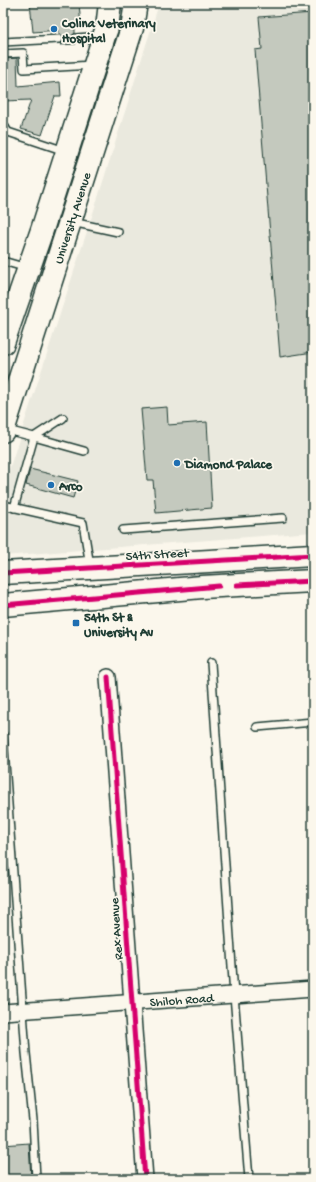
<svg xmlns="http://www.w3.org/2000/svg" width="316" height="1182" font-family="'Gochi Hand',sans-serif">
<rect width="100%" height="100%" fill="#fbf7ec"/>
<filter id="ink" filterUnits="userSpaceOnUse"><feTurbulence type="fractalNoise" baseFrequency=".025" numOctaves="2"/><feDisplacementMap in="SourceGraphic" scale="8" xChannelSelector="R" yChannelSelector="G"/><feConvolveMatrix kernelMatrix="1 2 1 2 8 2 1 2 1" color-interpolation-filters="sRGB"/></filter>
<g filter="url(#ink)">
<polygon fill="#eae9de" points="157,3 313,3 313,532 3,556 3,495 8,473 94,210 157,10"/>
<g fill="#c4c9be" stroke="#1f3d34">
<polygon points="30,3 79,3 81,27 75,27 75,33 72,36 71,38 72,41 76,44 60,45 63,42 64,38 63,36 59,34 59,30 33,32"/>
<polygon points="313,13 313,352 280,357 255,50 262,49 259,17"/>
<polygon points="17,58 18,86 60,82 61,96 55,96 42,135 21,129 31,100 3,101 3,59"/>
<polygon points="167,407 168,425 207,422 212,508 156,513 153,480 147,480 141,409"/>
<polygon points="30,469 78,481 73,498 26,485"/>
<polygon points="29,1143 31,1179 3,1179 3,1145"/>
</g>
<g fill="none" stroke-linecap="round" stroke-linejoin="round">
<g stroke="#1f3d34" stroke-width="10">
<g id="service">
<polyline points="76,38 102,36"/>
<polyline points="3,42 59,39"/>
<polyline points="3,54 23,53 24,69 93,65"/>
<polyline points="3,124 8,132 65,151"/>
<polyline points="72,222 118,232"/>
<polyline points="3,261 27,268"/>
<polyline points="63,418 34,437 84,451"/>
<polyline points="7,430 34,437 14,508"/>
<polyline points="3,505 83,523 90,566"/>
<polyline points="123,530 283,518"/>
<polyline points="211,663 234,995 249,1179"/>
<polyline points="257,727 313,722"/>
<polyline points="3,735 26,1053 33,1120 36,1179"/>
</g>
</g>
<g stroke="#1f3d34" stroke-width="18">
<g id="minor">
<polyline points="108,677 145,1179"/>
<path id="s1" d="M 3,1012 L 313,989"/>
</g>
</g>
<g stroke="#1f3d34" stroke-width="25">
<g id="primary">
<polyline points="3,343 43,227 104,36 107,28 110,3"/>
<path id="s2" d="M 3,431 L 132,28 L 136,3"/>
<polyline points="3,573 313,555"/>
<polyline points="3,605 202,587 313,581"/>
</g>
</g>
<use href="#service" stroke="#fbf7ec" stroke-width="7"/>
<use href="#minor" stroke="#fbf7ec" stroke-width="15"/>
<use href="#primary" stroke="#fbf7ec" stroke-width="22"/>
<g stroke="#fbf7ec" stroke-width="8">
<g id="cycleway">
<polyline points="3,573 313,555"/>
<polyline points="237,585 313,581"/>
<polyline points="3,605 219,586"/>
<polyline points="108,677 145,1179"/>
</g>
</g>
<use href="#cycleway" stroke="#d6006c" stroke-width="5"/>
</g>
</g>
<g fill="#1f6fb2" stroke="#fbf7ec" stroke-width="1.5">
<circle cx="54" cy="29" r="4"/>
<circle cx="177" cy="463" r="4"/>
<circle cx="51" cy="485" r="4"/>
<rect x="72" y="619" width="8" height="8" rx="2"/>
</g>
<g text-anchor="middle" stroke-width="3.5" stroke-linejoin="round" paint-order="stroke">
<g font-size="13" font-weight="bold" fill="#1f3d34" stroke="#fbf7ec" text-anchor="start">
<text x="62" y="27">Colina Veterinary<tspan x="62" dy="15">Hospital</tspan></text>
<text x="185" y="468">Diamond Palace</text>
<text x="59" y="490">Arco</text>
<text x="84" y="621">54th St &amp;<tspan x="84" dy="15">University Av</tspan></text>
</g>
<g font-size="13" fill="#1f3d34" stroke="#fbf7ec">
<text dy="5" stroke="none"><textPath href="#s2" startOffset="224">University Avenue</textPath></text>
<text transform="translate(157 553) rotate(-3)" y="5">54th Street</text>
<text transform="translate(115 929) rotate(-94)" y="5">Rex Avenue</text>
<text dy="5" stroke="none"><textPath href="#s1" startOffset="179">Shiloh Road</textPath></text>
</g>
</g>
<rect width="316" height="1182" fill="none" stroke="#fbf7ec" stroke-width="16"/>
<rect x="8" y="8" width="300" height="1166" fill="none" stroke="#1f3d34" stroke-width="1.5" filter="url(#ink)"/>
</svg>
